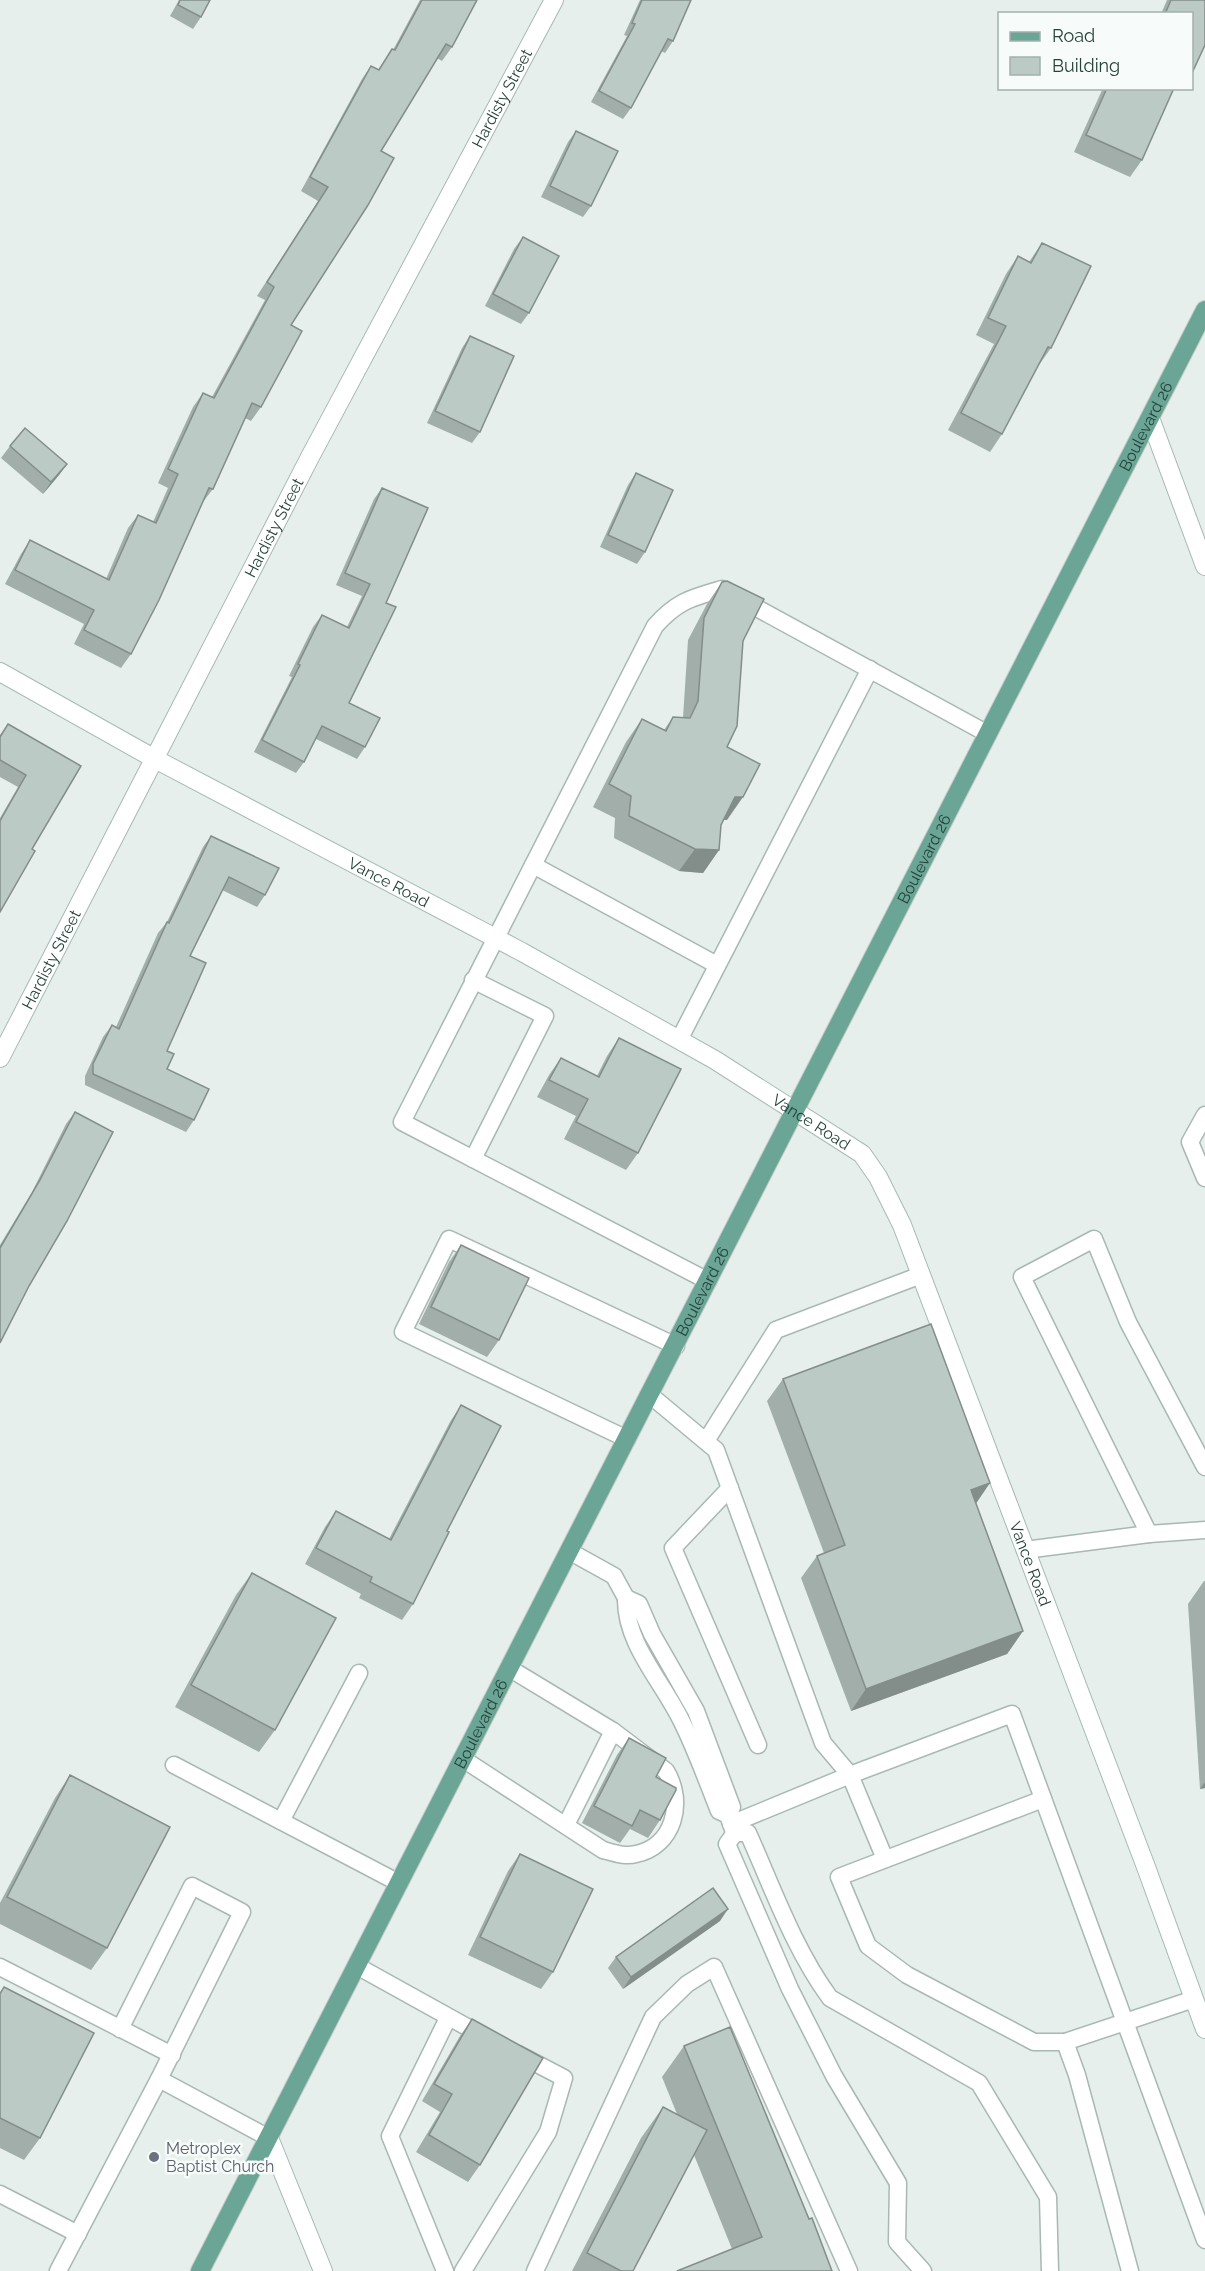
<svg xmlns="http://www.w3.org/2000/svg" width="1205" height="2271" font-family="Raleway,sans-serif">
<rect width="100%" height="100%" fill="#e6efeb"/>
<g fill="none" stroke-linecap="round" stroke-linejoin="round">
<g stroke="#a8b8b2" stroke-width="19">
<g id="lane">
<polyline points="533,865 717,965"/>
<polyline points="679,1040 870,669"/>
<polyline points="1205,1115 1190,1142 1205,1178"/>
<polyline points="473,1159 545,1016 473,980"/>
<path d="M 708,1281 L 402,1122 L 655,626 C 677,601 691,598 722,589 L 988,734"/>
<polyline points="650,1395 716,1450 823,1743 850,1775 885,1859"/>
<polyline points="627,1439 403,1332 449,1239 676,1346"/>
<polyline points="706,1441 776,1330 921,1275"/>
<polyline points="730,1488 673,1548 758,1745"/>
<polyline points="1149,1534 1022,1277 1094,1239 1128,1322 1205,1467"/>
<polyline points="1025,1550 1149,1534 1205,1530"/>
<polyline points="569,1551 614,1576 626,1598"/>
<path d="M 463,1759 L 603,1850 C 614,1853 625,1857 636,1854 C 674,1846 685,1802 666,1771 L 613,1731 L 509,1668"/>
<polyline points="174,1765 399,1883"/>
<polyline points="1043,1799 839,1877 868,1946 907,1975 1034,2042 1065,2042 1077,2075 1130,2271"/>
<path d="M 728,1815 L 719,1811 C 707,1781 696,1750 682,1722 C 663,1682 625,1644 626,1598 L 639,1604 L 652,1634 L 696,1711 L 732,1807 L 728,1815 L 734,1832"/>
<polyline points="281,1821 359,1673"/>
<polyline points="731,1824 850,1775 1012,1714 1205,2240"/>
<polyline points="566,1825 613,1731"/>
<path d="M 735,1833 L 748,1833 C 773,1889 794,1949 830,1998 L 979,2083 L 1048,2197 L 1050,2271"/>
<polyline points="735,1833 727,1844 790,1989 834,2076 898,2183 897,2242 923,2271"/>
<polyline points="357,1966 485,2037"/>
<polyline points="0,1967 172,2055"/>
<polyline points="120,2029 192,1886 242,1912 159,2079"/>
<polyline points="1065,2042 1194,1999"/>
<polyline points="0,2194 78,2234"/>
<polyline points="58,2271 159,2079 269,2138"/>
<polyline points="445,2271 390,2136 448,2018"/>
<polyline points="463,2271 548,2132 564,2078 518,2054"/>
<polyline points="535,2271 653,2017 687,1984 714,1967 849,2271"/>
</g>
</g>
<g stroke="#a8b8b2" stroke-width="20">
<g id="street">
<polyline points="1150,418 1205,566"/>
<path id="s1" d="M 0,1058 L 310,457 L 554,0"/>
<polyline points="269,2138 323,2271"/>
</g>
</g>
<g stroke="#a4bbb3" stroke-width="20">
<g id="secondary">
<path id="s2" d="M 0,672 L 155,759 L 522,952 L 715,1060 L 862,1154 L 878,1177 L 902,1225 L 1146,1867 L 1205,2029"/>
</g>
</g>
<g stroke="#c2cac8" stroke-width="20">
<g id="primary">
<path id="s3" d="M 200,2271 L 1205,310"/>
</g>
</g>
<use href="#lane" stroke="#fff" stroke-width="16"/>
<use href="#street" stroke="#fff" stroke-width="18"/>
<use href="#secondary" stroke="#fff" stroke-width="18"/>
<use href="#primary" stroke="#6aa596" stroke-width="18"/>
</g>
<g fill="#a1aea9">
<polygon points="179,0 210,0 201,17 193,29 170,16"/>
<polygon points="420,0 477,0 452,47 442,61 437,58 381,151 291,325 261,407 251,421 245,418 213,489 202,503 131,654 121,668 74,644 84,624 5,584 21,554 30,540 106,579 128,528 138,515 153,522 168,488 158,483 193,407 203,393 212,397 265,300 257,296 318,201 301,191 362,79 371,66 378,70 392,49 393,50"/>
<polygon points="640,0 691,0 673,41 665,53 661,51 631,108 623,119 591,102 627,36 624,35"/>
<polygon points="1167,0 1205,0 1193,71 1191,73 1191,14 1161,14"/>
<polygon points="1103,88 1174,88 1142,160 1130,177 1074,152"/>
<polygon points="576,131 591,206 583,217 541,197 568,142"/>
<polygon points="523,237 529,313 521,324 485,306 514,249"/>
<polygon points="1042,243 1051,348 1039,365 1038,365 1002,434 990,452 948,430 994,344 976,335 1006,274 1018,256 1029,262"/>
<polygon points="470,336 480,432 472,443 427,423 462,348"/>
<polygon points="10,446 67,464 59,475 43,494 1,458"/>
<polygon points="636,473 645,552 637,564 600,547 628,485"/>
<polygon points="382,488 386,603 349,703 365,747 357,759 316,739 304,762 296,773 254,752 292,677 289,676 313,627 322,615 347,627 362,596 336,585 374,499"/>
<polygon points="722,582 743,641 727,747 727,820 724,820 721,825 719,850 703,873 679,871 614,838 615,818 593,807 626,742 642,719 664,730 673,717 683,718 688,640 707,604"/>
<polygon points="8,724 81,766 32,849 0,912 0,818 18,787 0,777 0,735"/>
<polygon points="211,836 265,895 257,907 222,890 190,956 167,1051 167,1069 194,1120 186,1132 85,1085 85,1076 103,1037 112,1025 116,1027 158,933 167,922 203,847"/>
<polygon points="619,1038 638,1153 626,1170 564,1139 576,1116 537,1097 549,1075 561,1058 597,1076 607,1056"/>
<polygon points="75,1112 29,1286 0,1343 0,1245 32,1192 66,1124"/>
<polygon points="461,1245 499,1340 487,1357 419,1324 449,1262"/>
<polygon points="783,1379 976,1504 1023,1631 1007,1654 851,1711 801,1578 817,1556 824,1553 767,1401"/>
<polygon points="461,1405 447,1531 413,1604 402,1620 359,1598 361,1594 305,1564 325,1527 336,1511 389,1539 450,1422"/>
<polygon points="252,1573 275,1730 259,1752 175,1707 236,1595"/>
<polygon points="1204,1581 1205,1581 1205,1788 1200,1789 1188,1604"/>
<polygon points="629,1738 656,1777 660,1820 648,1838 630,1829 620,1843 582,1823 617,1755"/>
<polygon points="70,1775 107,1948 91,1970 0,1924 0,1903 55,1798"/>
<polygon points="520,1854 553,1972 541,1989 468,1955 508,1871"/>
<polygon points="720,1921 623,1989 608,1968 616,1957"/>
<polygon points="4,1987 40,2138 24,2160 0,2148 0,1992"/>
<polygon points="472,2019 480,2165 468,2182 416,2152 440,2112 422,2101 460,2036"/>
<polygon points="684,2046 809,2219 732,2249 694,2155 633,2271 572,2271 641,2138 663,2107 677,2114 662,2077"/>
</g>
<g fill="#838d89">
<polygon points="67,464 59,475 43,494 51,482"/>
<polygon points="735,797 743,797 727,820 719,819"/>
<polygon points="695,849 719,850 703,873 679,871"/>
<polygon points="990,1483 975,1505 971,1490"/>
<polygon points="1023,1631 1007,1654 851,1711 866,1689"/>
<polygon points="1205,1782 1205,1788 1200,1789"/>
<polygon points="728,1909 720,1921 623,1989 631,1977"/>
</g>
<g fill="#bbcac4" stroke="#838d89" stroke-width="1.5">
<polygon points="180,0 210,0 201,17 178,5"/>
<polygon points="422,0 477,0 452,47 446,44 381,151 394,158 368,205 291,325 302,331 261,407 252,403 213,489 209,488 159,600 131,654 84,630 94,610 15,570 30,540 109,580 138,515 156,523 178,474 168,469 203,393 214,398 274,287 267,282 328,187 310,177 371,66 379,70 392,49 395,50"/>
<polygon points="642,0 691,0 673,41 668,39 631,108 599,91 635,24 632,23"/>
<polygon points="1171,0 1205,0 1205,45 1193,71 1191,70 1191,14 1165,14"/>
<polygon points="1107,88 1174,88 1142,160 1086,135"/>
<polygon points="576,131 618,151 591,206 550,186"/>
<polygon points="523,237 559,256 529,313 493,294"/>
<polygon points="1042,243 1091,266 1051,348 1048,347 1002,434 961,413 1006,326 988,318 1018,256 1031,263"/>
<polygon points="470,336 514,356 480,432 435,411"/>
<polygon points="25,428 67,464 51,482 10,446"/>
<polygon points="636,473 673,490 645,552 608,535"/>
<polygon points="382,488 428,508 386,603 396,607 349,703 380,718 365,747 322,726 304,762 262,740 300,665 298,664 322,615 349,628 370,584 345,573"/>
<polygon points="727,581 764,599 743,641 737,726 727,747 760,764 743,797 735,797 721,825 719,850 695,849 629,816 631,796 609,784 642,719 666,731 673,717 690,718 698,701 704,618 722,582"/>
<polygon points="8,724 81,766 32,849 35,851 0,912 0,821 26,775 0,760 0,737"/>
<polygon points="211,836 279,868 265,895 229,877 190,956 206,963 167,1051 174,1054 167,1069 209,1089 194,1120 93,1074 93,1064 112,1025 119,1029 167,922 169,923"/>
<polygon points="619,1038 681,1069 638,1153 576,1122 588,1099 549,1080 561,1058 599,1077"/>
<polygon points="75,1112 113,1132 67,1221 29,1286 0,1343 0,1248 40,1180"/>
<polygon points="461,1245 529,1278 499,1340 431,1307"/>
<polygon points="931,1324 990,1483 971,1490 1023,1631 866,1689 817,1556 845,1545 783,1379"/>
<polygon points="461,1405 501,1426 447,1531 449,1532 413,1604 370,1582 372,1577 316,1548 336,1511 391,1540"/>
<polygon points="252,1573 336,1618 275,1730 191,1685"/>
<polygon points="629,1738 666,1758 656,1777 676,1788 676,1790 660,1820 640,1810 632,1826 594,1806"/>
<polygon points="70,1775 170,1827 107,1948 7,1897"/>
<polygon points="520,1854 593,1889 553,1972 480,1937"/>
<polygon points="713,1888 728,1909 631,1977 616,1957"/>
<polygon points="4,1987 94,2033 40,2138 0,2118 0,1994"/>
<polygon points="472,2019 543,2058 480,2165 429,2135 452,2094 434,2084"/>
<polygon points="730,2027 809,2219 812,2218 832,2271 677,2271 762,2237 684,2046"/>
<polygon points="663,2107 707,2130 633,2271 621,2271 587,2253"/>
</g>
<circle fill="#6b7280" stroke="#f7fbf9" stroke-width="2" cx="154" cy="2157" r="6"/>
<g text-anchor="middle" stroke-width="5" stroke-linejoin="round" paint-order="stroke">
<g font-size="16" fill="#24423a" stroke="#f7fbf9">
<text dy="6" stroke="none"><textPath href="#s1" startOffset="1083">Hardisty Street</textPath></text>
<text dy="6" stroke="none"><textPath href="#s3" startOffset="2073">Boulevard 26</textPath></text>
<text dy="6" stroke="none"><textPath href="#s1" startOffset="597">Hardisty Street</textPath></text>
<text dy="6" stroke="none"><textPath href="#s3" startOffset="1587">Boulevard 26</textPath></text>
<text dy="6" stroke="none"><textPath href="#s2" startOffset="442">Vance Road</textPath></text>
<text dy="6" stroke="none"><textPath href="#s1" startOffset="111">Hardisty Street</textPath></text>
<text dy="6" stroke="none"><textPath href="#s2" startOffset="928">Vance Road</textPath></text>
<text dy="6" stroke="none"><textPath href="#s3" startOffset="1101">Boulevard 26</textPath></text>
<text dy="6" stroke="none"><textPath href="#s2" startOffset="1432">Vance Road</textPath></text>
<text dy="6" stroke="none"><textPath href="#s3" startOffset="615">Boulevard 26</textPath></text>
</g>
<g font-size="16" fill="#5b616d" stroke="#f7fbf9" text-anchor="start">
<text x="166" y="2154">Metroplex<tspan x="166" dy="18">Baptist Church</tspan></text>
</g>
</g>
<rect x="998" y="12" width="195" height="78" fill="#f7fbf9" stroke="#a3b1ad" stroke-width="1.5"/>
<rect x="1010" y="32" width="30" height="9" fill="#6aa596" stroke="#a3b1ad" stroke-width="1.5"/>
<text x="1052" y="42" font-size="18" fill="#24423a">Road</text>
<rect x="1010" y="57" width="30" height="18" fill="#bbcac4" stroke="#a3b1ad" stroke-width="1.5"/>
<text x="1052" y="72" font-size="18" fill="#24423a">Building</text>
</svg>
